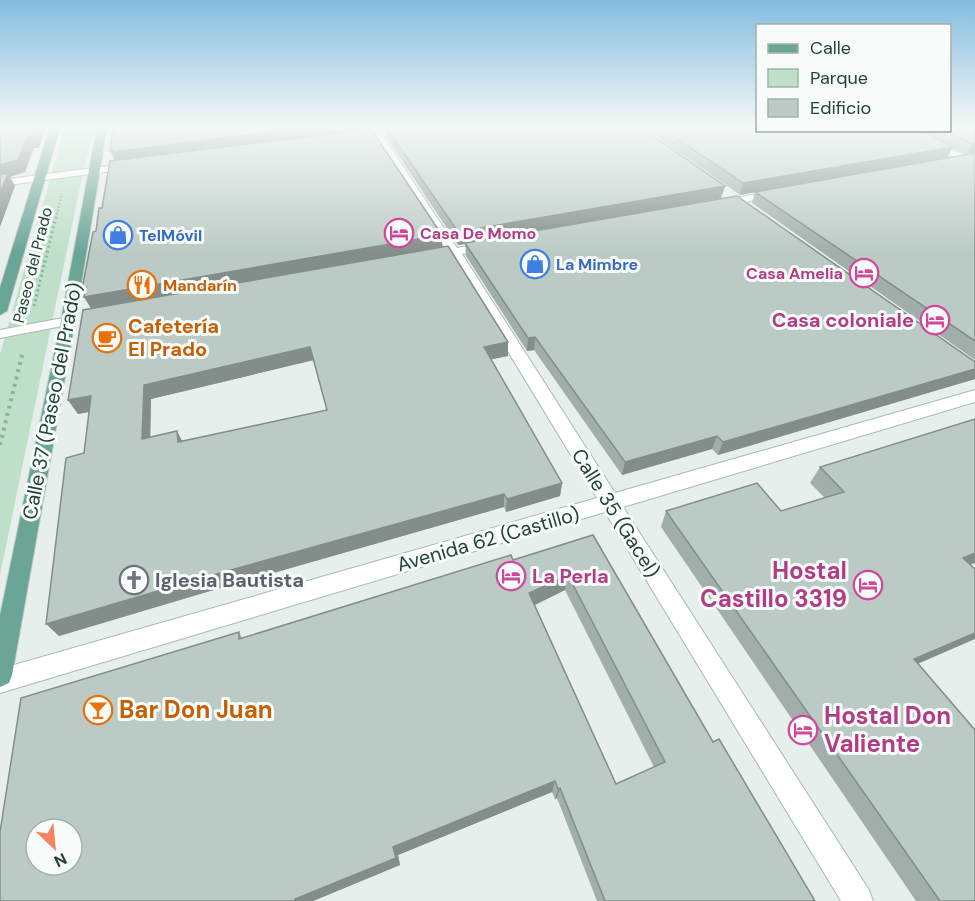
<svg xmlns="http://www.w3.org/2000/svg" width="975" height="901" font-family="'DM Sans',sans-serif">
<rect width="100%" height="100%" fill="#e6efeb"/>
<polygon fill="#bfe0c8" points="65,127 95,127 83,172 0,575 0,354"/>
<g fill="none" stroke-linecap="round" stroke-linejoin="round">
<g stroke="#a8b8b2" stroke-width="2">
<g id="minor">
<polygon points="367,127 377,127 457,248 489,242 495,246 493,249 462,254 615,493 975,390 975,402 623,507 869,890 873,901 841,901 605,512 0,693 0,669 597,498 450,256 430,260 424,256 426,253 446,249"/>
<polygon points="897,130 910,130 975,160 975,167"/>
<polygon points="778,190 783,193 782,195 720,207 714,204 720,201"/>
</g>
</g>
<g stroke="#a8b8b2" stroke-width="2">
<polygon id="tertiary" points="68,317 75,321 73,324 0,338 0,330"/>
</g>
<g stroke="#a4bbb3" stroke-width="2">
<g id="secondary">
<polygon points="408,127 435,127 430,130 350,140 345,137 350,134"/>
<polygon points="132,163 136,164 136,168 0,186 0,180"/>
</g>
</g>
<g stroke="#c2cac8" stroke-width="2">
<g id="primary">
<polygon points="50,127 60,127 7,311 0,315 0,288"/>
<polygon points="97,127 107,127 75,321 12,675 9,683 0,687 0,616 61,321"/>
</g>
</g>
<polyline stroke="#86b3a5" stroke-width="2" stroke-dasharray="1.5 2" stroke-linecap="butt" points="56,218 62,194"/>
<polyline stroke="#86b3a5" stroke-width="3" stroke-dasharray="2 3" stroke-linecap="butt" points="34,306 56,217"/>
<polyline stroke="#86b3a5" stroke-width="4" stroke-dasharray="3 4.5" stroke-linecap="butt" points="0,445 23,351"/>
<use href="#minor" fill="#fff" fill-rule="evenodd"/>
<use href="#tertiary" fill="#fff" fill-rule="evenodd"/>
<use href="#secondary" fill="#fff" fill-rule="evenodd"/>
<use href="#primary" fill="#6aa596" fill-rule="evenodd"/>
</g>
<g fill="#a1aea9" fill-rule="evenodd">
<path d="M 113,127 L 366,127 L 366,129 L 442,235 L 442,247 L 508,356 L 491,359 L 562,483 L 560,496 L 506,512 L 504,507 L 210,591 L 59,636 L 89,412 L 78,414 L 68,400 L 91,308 L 84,297 L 85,294 L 82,289 L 96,231 L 115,161 ZM 314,360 L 327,410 L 182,441 L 177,431 L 150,437 L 151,399 Z"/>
<polygon points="379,127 640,127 725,186 721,198 458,245 387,138 386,128 381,128"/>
<polygon points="643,127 758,127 758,130 950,130 975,127 975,153 966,155 952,148 947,158 975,153 975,360 752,203 755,192 740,195"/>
<polygon points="465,243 975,362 975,379 718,455 712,449 622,475 534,350 527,351 466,256"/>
<polygon points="820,467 970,565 918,664 975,901 916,901 661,527 666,511 781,511 825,498 810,483"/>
<path d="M 593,535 L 713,742 L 815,901 L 597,901 L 557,798 L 555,799 L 552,792 L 398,855 L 400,865 L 313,901 L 0,901 L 239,632 L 242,638 L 513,560 ZM 565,590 L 654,767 L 616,784 L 534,605 Z"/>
</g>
<g fill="#838d89">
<polygon points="36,127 46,127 39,148 34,148 25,172 10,177 15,186 0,227 0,165"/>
<polygon points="307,127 366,127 366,130 115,161 110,150"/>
<polygon points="975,143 975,153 966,155 972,144"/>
<polygon points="953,147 947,158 740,195 743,183"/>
<polygon points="725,186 721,198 458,245 458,232"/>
<polygon points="442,235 442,247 92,310 84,297 86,297 82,289"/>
<polygon points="535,337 534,350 527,351 528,338"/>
<polygon points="508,342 508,356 484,361 484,347"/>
<polygon points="310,347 314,360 151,399 150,453 142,439 144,385"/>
<polygon points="975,369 975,379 718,455 723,442"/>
<polygon points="91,396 99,410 78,414 68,400"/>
<polygon points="177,431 184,445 178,442"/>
<polygon points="717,436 712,449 622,475 625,462"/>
<polygon points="562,483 560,496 506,512 507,499"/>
<polygon points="504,494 504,507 210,591 59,636 46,624 202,578"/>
<polygon points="975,553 975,563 948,573 963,558"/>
<polygon points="568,575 565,590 527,609 529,593"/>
<polygon points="975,633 975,639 899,672 914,659"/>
<polygon points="555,781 552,792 398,855 400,865 313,901 295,901 295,899 393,847"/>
<polygon points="560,788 557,798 555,799 558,789"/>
</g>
<g fill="#bbcac4" stroke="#838d89" stroke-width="1.5" fill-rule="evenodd">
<polygon points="0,127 36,127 32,136 28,136 18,160 0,165"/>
<polygon points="113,127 307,127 113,152 113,150 110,150"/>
<polygon points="386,127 640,127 725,186 458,232"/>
<polygon points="660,127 758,127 758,130 919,130 953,147 743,183"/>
<polygon points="950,127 975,127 975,143 972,144 943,130 950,130"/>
<polygon points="371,129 442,235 84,297 86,288 82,289 93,232 96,231 99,208 102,208 110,161"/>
<polygon points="975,153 975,341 755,192"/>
<polygon points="0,174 8,174 0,193"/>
<polygon points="737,196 975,362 975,369 723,442 717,436 625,462 535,337 528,338 465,243"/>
<path d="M 448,246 L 508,342 L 484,347 L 562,483 L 507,499 L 504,494 L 202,578 L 46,624 L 66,458 L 84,453 L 91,396 L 68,400 L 83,310 ZM 310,347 L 327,410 L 178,442 L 177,431 L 142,439 L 144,385 Z"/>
<polygon points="975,419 975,553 963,558 975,569 975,633 914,659 975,730 975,901 940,901 666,511 757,483 781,511 844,492 820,467"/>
<path d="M 593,535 L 713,742 L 719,739 L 815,901 L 605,901 L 560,788 L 558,789 L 555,781 L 393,847 L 396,858 L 295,899 L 295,901 L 0,901 L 0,832 L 21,698 L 239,632 L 239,639 L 511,555 L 513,560 ZM 568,575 L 665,762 L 616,784 L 529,593 ZM 36,829 L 72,829 L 72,865 L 36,865 Z"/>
</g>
<linearGradient id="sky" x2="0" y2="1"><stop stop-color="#84bce0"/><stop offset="0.5" stop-color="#f4f8f6"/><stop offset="1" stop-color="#f4f8f6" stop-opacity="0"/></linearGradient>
<rect width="975" height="253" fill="url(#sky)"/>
<defs>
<g id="hotel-ring" transform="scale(1.5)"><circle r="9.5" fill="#f7fbf9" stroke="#d1479c" stroke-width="1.5"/><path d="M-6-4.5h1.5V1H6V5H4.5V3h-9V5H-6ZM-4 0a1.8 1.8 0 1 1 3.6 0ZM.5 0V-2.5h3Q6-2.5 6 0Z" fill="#d1479c"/></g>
<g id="shop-ring" transform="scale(1.5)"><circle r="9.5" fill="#f7fbf9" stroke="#3f7fe0" stroke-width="1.5"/><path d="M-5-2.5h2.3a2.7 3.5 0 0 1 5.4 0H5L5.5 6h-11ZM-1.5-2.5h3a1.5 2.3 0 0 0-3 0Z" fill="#3f7fe0"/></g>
<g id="restaurant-ring" transform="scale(1.5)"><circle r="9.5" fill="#f7fbf9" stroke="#e8710a" stroke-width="1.5"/><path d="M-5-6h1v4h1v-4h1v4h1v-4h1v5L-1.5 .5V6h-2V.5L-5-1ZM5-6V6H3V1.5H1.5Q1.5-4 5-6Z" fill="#e8710a"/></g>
<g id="cafe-ring" transform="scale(1.5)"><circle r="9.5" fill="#f7fbf9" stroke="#e8710a" stroke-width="1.5"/><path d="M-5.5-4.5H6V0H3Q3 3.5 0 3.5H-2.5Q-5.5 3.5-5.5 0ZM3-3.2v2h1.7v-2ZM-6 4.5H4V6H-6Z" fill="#e8710a"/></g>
<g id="church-ring" transform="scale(1.5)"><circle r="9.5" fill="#f7fbf9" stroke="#6b7280" stroke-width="1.5"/><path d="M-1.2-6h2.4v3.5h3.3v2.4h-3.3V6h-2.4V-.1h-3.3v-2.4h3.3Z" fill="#6b7280"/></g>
<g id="bar-ring" transform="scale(1.5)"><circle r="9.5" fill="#f7fbf9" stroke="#e8710a" stroke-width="1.5"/><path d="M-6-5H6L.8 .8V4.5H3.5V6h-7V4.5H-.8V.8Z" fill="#e8710a"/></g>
</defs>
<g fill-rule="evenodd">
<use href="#hotel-ring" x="399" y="233"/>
<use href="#shop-ring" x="118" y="235"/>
<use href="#shop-ring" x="535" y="264"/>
<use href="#hotel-ring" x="864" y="273"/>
<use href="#restaurant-ring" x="142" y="285"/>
<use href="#hotel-ring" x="935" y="320"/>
<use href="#cafe-ring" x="107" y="338"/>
<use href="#hotel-ring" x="511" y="576"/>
<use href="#church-ring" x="134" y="580"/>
<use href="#hotel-ring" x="868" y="585"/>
<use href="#bar-ring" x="98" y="710"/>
<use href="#hotel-ring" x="803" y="730"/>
</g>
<g text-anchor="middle" stroke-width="6" stroke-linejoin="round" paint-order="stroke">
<g font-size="16" font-weight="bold" fill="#b23c85" stroke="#f7fbf9" text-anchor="start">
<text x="420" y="239">Casa De Momo</text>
<text x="843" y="279" text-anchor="end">Casa Amelia</text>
</g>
<g font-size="16" font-weight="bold" fill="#366cbe" stroke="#f7fbf9" text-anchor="start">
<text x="139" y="241">TelMóvil</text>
<text x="556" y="270">La Mimbre</text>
</g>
<g font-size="16" fill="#24423a" stroke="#f7fbf9">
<text transform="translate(32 265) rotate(-76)" y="6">Paseo del Prado</text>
</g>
<g font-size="16" font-weight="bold" fill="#c56008" stroke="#f7fbf9" text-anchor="start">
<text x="163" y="291">Mandarín</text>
</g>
<g font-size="20" font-weight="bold" fill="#b23c85" stroke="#f7fbf9" text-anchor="end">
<text x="914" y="327">Casa coloniale</text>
<text x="532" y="583" text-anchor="start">La Perla</text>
</g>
<g font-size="20" font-weight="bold" fill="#c56008" stroke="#f7fbf9" text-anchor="start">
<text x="128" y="333">Cafetería<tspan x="128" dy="23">El Prado</tspan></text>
</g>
<g font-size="20" fill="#24423a" stroke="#f7fbf9">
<text transform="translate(52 401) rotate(-79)" y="7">Calle 37 (Paseo del Prado)</text>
<text transform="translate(616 513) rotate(58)" y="7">Calle 35 (Gacel)</text>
<text transform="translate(488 539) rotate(-16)" y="7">Avenida 62 (Castillo)</text>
</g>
<g font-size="20" font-weight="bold" fill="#5b616d" stroke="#f7fbf9" text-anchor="start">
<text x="155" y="587">Iglesia Bautista</text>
</g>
<g font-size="24" font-weight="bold" fill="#b23c85" stroke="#f7fbf9" text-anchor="end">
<text x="847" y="579">Hostal<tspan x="847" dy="28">Castillo 3319</tspan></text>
<text x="824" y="724" text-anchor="start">Hostal Don<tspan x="824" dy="28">Valiente</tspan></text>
</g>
<g font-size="24" font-weight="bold" fill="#c56008" stroke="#f7fbf9" text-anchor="start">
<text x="119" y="718">Bar Don Juan</text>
</g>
</g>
<rect x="756" y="24" width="195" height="108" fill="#f7fbf9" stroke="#a3b1ad" stroke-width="1.5"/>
<rect x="768" y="44" width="30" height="9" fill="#6aa596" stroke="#a3b1ad" stroke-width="1.5"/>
<text x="810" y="54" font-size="18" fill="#24423a">Calle</text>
<rect x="768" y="69" width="30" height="18" fill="#bfe0c8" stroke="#a3b1ad" stroke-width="1.5"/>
<text x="810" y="84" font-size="18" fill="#24423a">Parque</text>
<rect x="768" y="99" width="30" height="18" fill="#bbcac4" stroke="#a3b1ad" stroke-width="1.5"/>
<text x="810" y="114" font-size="18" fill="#24423a">Edificio</text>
<g transform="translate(54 847) rotate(154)"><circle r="28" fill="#f7fbf9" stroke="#a3b1ad" stroke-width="1.5"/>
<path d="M0-4.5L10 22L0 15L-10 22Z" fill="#f4845f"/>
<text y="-9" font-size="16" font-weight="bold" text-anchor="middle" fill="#24423a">N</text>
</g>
</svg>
